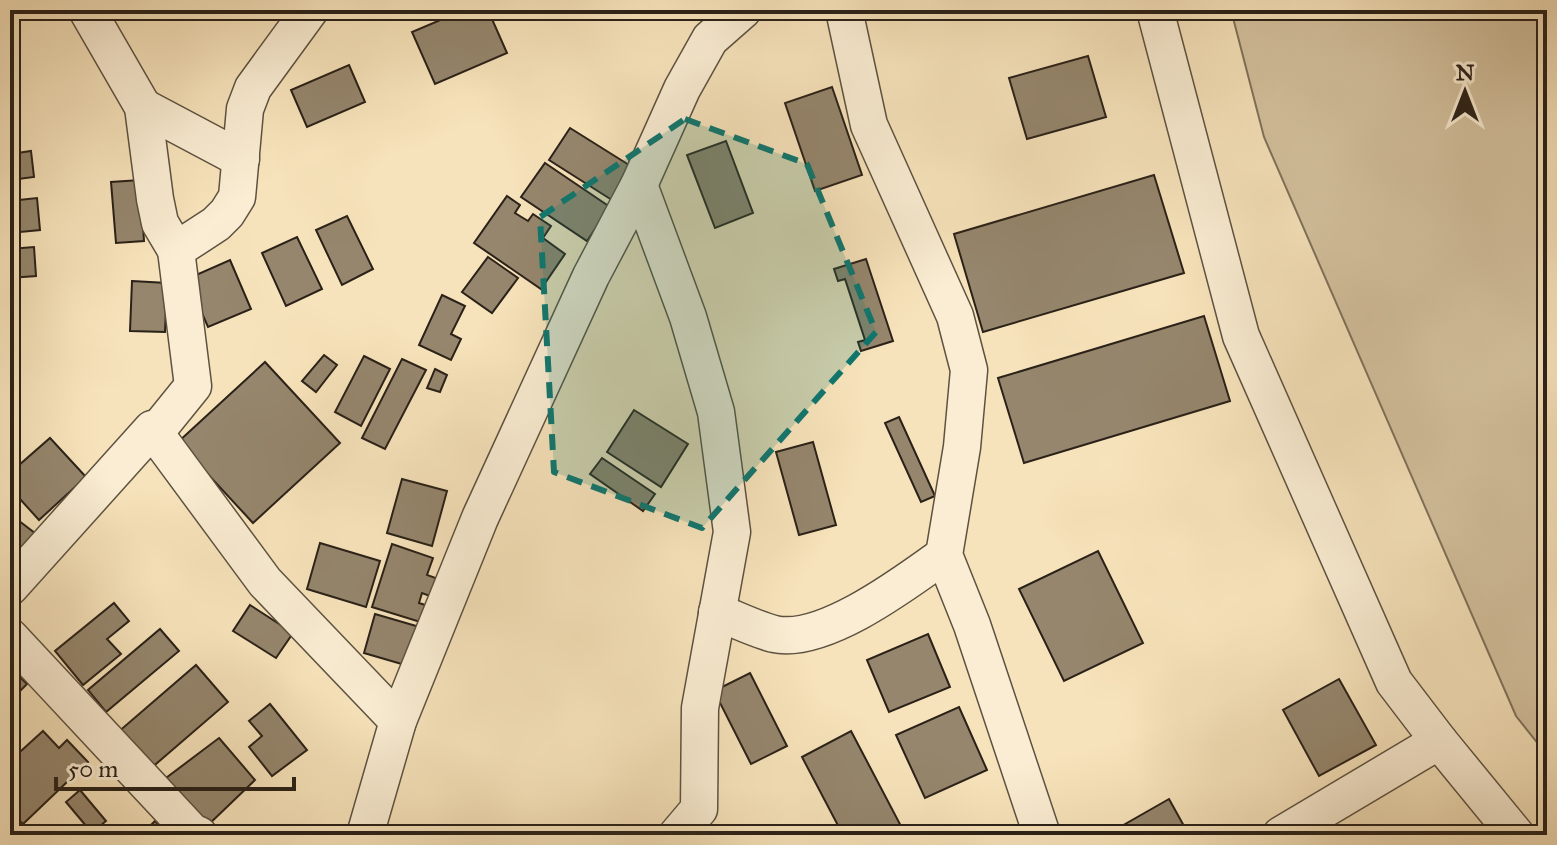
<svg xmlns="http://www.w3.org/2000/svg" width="1557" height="845" font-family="'IM FELL Great Primer',serif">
<rect width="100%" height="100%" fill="#f7e3bb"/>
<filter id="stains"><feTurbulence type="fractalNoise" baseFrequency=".0025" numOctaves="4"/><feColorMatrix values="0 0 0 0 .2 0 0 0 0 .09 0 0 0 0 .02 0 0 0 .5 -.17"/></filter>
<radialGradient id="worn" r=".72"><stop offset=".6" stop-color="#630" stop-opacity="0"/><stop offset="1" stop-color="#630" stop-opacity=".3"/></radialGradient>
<polygon fill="#d4c29f" stroke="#7f725c" stroke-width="2" points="1231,10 1547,10 1547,755 1516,716 1264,137"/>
<g fill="#95866d" stroke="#2a2118" stroke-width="2">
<polygon points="464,10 488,10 507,53 435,84 412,32"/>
<polygon points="1088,56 1106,117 1027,139 1009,78"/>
<polygon points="349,65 365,102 307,127 291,90"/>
<polygon points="832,87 862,175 815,191 785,103"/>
<polygon points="570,128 637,170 615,202 549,160"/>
<polygon points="726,141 753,213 715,228 687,155"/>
<polygon points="31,151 34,177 10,180 10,154"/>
<polygon points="545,163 610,207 587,241 521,197"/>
<polygon points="1154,175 1184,273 983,332 954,234"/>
<polygon points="140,180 144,241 116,243 111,182"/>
<polygon points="507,196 520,205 515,213 528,221 533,214 551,226 543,238 565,254 541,289 474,243"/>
<polygon points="37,198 40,230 10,233 10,201"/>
<polygon points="347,216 373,269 342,285 316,230"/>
<polygon points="297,237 322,289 286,306 262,253"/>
<polygon points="34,247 36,276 10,278 10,249"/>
<polygon points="488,257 518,278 492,313 462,292"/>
<polygon points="866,259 893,341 861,351 858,342 865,340 845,279 838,281 834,269"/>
<polygon points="230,260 251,309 208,327 187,279"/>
<polygon points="132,281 167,283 165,332 130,331"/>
<polygon points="442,295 465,306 451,334 461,339 451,360 419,345"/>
<polygon points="1204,316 1230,401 1024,463 998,378"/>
<polygon points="324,355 337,365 316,392 302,381"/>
<polygon points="364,356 390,369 361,426 335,412"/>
<polygon points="402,359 426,370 385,449 362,438"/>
<polygon points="265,362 340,443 253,523 178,442"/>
<polygon points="435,369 447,375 440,392 427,388"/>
<polygon points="634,410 688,444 661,487 607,452"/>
<polygon points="899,417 935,496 921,502 885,423"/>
<polygon points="50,438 86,477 39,520 10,488 10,473"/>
<polygon points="813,442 836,525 799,535 776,452"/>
<polygon points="602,458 655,494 643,511 590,474"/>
<polygon points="402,479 447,491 432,546 387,533"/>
<polygon points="10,514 40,537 10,573"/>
<polygon points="320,543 380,561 366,607 307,589"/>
<polygon points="392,544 433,558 427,575 444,581 438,599 422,593 419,603 435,608 430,625 372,607"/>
<polygon points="1098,551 1143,643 1064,681 1019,589"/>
<polygon points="114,603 129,621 107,639 121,654 83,685 55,651"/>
<polygon points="250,605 293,633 276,658 233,631"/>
<polygon points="375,614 423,628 412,667 364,653"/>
<polygon points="160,629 179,651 106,712 88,690"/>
<polygon points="928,634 950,687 889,712 867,660"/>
<polygon points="196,665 228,702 149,770 117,733"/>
<polygon points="10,668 27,684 10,701"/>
<polygon points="750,673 787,746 751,764 714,691"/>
<polygon points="1339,679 1376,745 1319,776 1283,710"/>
<polygon points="270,704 307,750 272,776 249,747 262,736 249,721"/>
<polygon points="959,707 987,770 925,798 896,735"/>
<polygon points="43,731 59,748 67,740 88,762 23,824 10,811 10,761"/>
<polygon points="851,731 902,828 889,835 843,835 802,757"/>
<polygon points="219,738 255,780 204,829 166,778"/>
<polygon points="80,790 106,821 92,833 66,802"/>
<polygon points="1169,799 1189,835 1106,835"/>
<polygon points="155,821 169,835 141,835"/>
</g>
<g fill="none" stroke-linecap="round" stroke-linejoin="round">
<g stroke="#5d5241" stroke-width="39">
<g id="minor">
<polyline points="87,10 143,107 155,199 160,223 176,250"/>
<polyline points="844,10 869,125 955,316 969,370 962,447 944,555 972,625 1042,835"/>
<polyline points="1155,10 1241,336 1394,682 1439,741 1516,835"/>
<polyline points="143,107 241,159"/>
<polyline points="639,185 688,317 716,412 732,532 700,708 699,809 677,835"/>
<polyline points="155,433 193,386 176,250 216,224 227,213 237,197 245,109 253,88 310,10"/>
<polyline points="10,587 152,429 265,582 398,721"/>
<path d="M 717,612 C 735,619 755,629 774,634 C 823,645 905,583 944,555"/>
<polyline points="10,637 192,832 199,835"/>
<polyline points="365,835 398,721 480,518 591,276 639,185 682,89 710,39 743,10"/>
<polyline points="1281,835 1439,741"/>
</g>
</g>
<use href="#minor" stroke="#faedd3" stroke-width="36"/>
</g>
<path fill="#0f766e" fill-opacity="0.2" stroke="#0f766e" stroke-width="6" stroke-dasharray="16 10" stroke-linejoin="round" d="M 685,119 L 807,164 L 876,332 L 702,528 L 554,472 L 540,217 Z"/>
<rect width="1557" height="845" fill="none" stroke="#f7e3bb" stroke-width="40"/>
<rect x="12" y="12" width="1533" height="821" fill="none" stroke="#2a2118" stroke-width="4"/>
<rect x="20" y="20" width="1517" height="805" fill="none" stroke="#2a2118" stroke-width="2"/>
<g transform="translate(1465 92)" stroke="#faedd3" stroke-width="6" paint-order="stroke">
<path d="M0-6L14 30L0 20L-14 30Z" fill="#2a2118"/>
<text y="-12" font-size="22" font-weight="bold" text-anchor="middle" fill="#2a2118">N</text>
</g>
<path d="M56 777v12h238v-12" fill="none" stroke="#2a2118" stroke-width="4"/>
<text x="68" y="777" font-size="24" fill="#2a2118" stroke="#faedd3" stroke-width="6" paint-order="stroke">50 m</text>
<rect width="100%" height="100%" filter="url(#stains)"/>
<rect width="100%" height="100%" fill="url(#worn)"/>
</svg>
